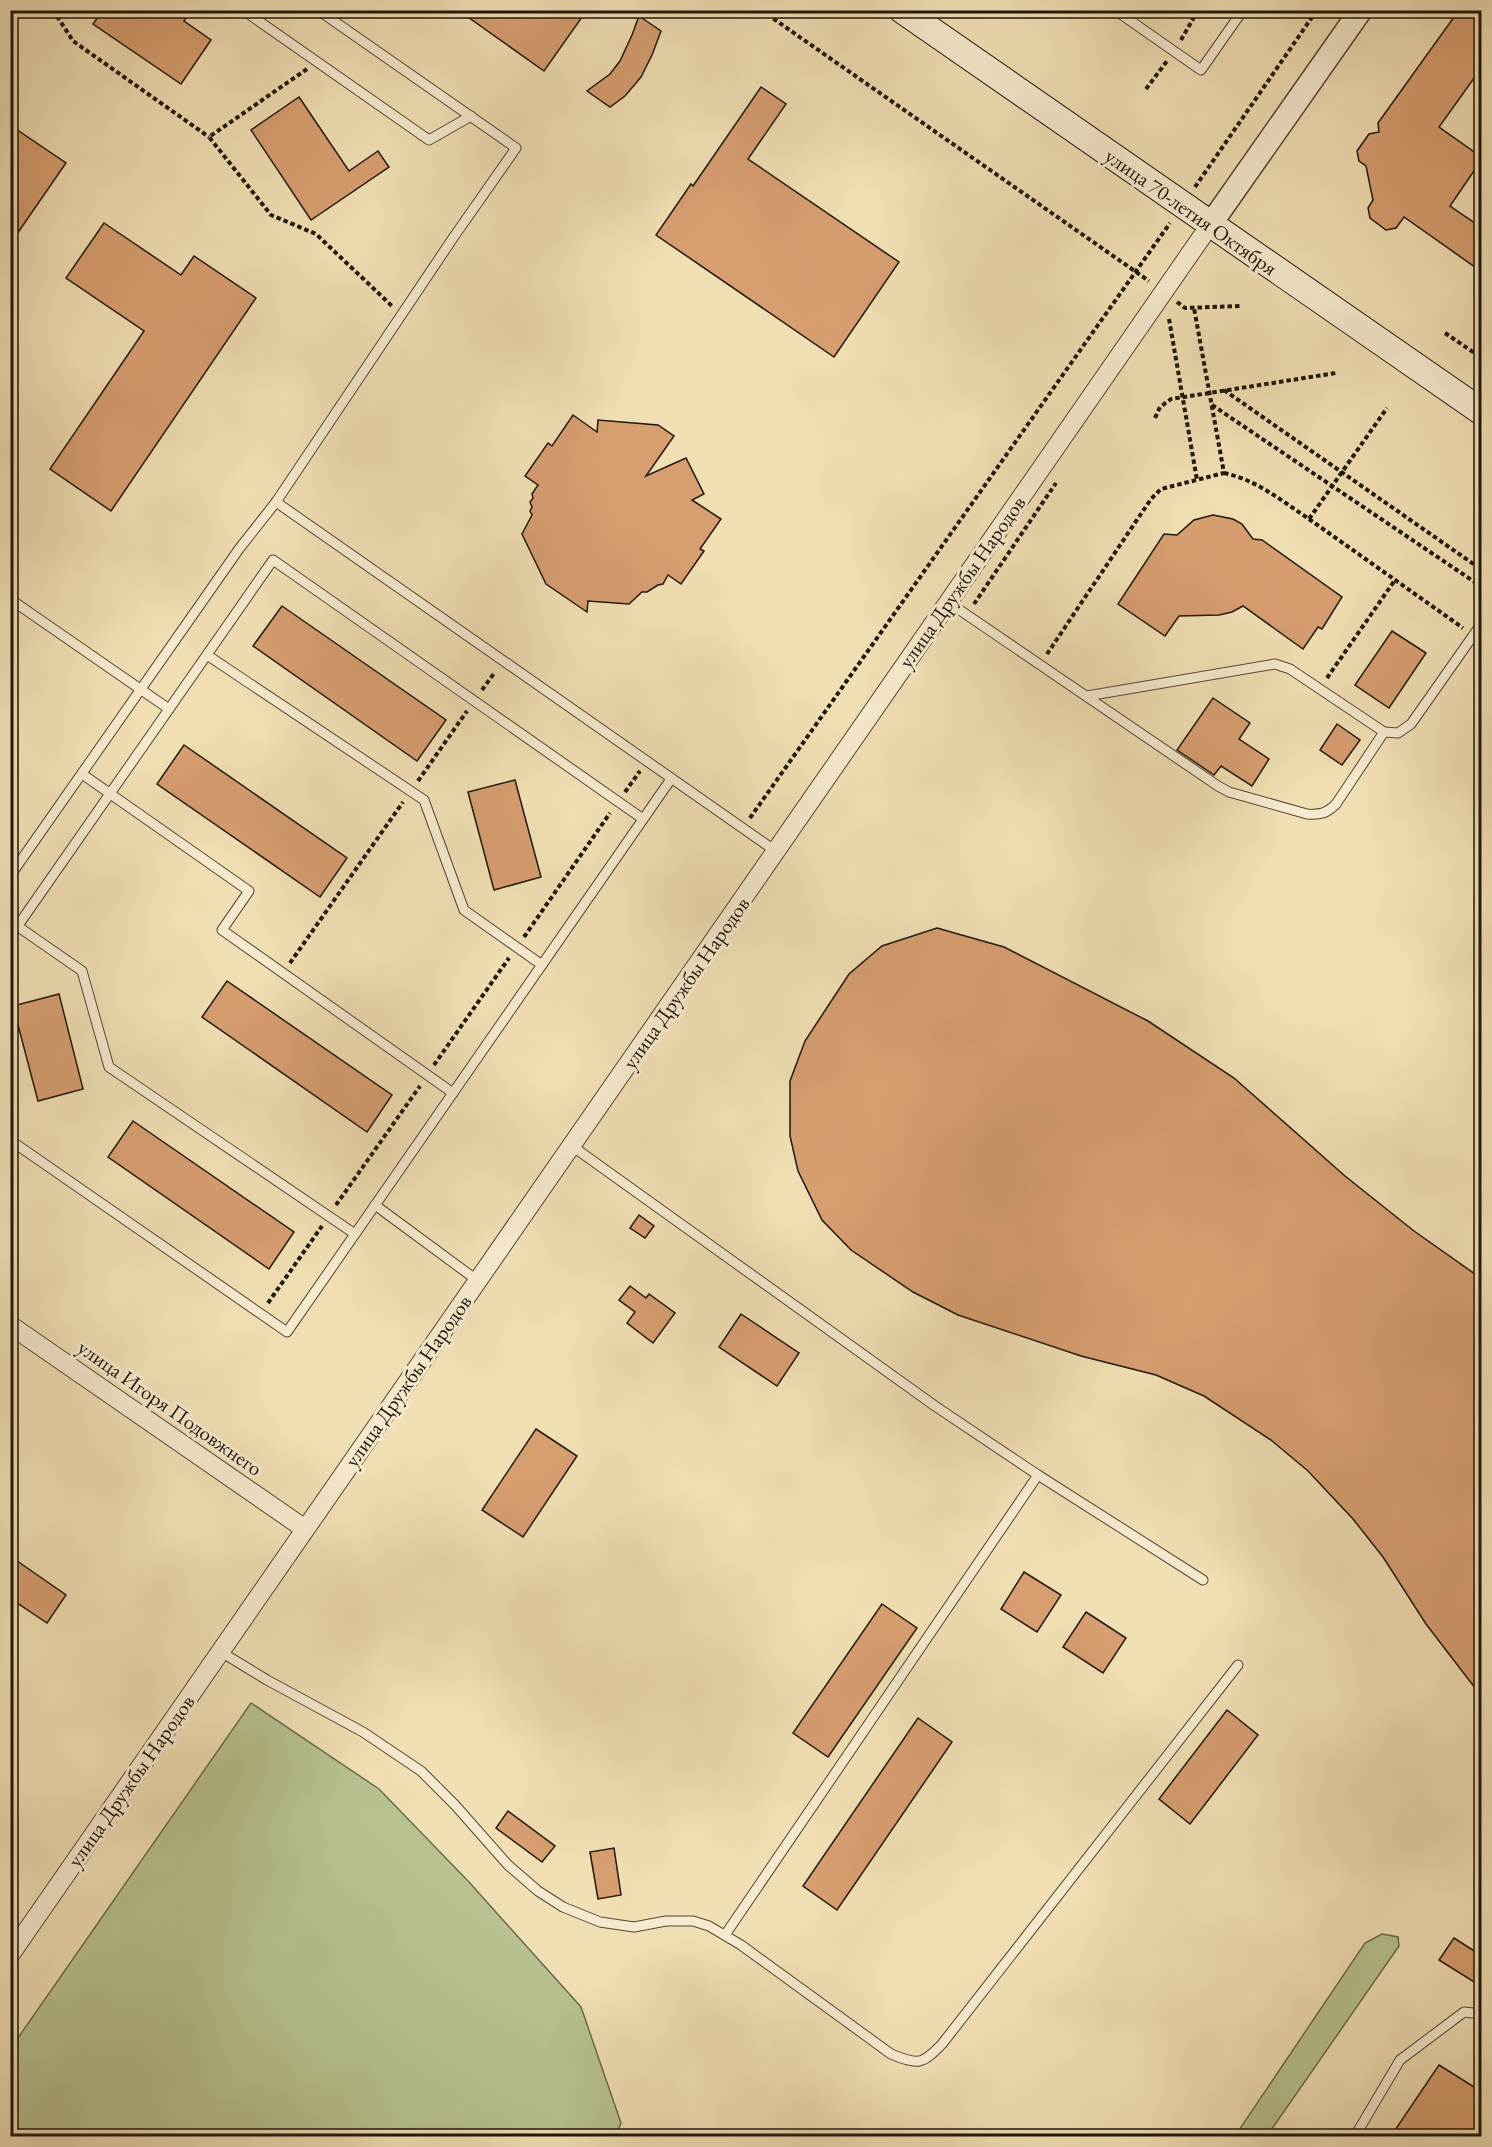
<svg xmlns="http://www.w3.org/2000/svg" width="1492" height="2147" font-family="'EB Garamond',serif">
<rect width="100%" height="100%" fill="#f1dfb4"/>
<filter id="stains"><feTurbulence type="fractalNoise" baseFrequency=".00333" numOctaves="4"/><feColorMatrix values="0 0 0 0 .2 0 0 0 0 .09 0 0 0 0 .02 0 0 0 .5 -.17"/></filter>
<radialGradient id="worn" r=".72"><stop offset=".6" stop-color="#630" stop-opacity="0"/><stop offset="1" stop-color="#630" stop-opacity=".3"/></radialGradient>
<g fill="#b7c290" stroke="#6a6c4e" stroke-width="1.5">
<polygon points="251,1703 379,1789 469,1882 581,2007 621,2123 616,2136 11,2136 11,2048"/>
<polygon points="1382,1934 1398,1937 1399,1946 1267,2136 1235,2136 1365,1943"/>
</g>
<g fill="#d79e70" stroke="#1e160d" stroke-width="1.5">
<polygon points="103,10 191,10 184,21 211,40 181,84 93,24"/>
<polygon points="458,10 587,10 544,71"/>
<polygon points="1459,10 1482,10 1482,67 1439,127 1477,154 1478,165 1450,206 1482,228 1482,272 1404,217 1396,228 1386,230 1370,218 1368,208 1373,200 1366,166 1359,161 1357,151 1369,134 1379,132 1378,123"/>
<polygon points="639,16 661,31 652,55 641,77 625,96 610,107 587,91 610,74 620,61 632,35"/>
<polygon points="761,87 786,104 748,159 899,262 834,357 656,235 691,184 693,186"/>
<polygon points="299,97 349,171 378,151 389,167 311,220 251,130"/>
<polygon points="10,125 66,163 10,244"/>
<polygon points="104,223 181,275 194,256 256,298 111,511 50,469 144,331 66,278"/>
<polygon points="573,415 597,432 598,420 658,425 674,436 646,476 686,458 704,494 692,500 721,519 700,549 704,551 681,584 668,575 663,584 658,585 647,592 642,592 629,604 588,601 587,612 546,584 522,534 532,515 530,511 532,507 530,502 533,498 532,494 538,485 525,476 548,443 552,446"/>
<polygon points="1213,515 1233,519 1242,524 1253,539 1262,540 1342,597 1322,629 1318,627 1303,649 1243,606 1232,612 1219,615 1179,616 1165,636 1118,604 1164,534 1177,535 1194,520"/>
<polygon points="282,606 446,720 417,761 253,646"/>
<polygon points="1392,631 1426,653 1389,708 1355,685"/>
<polygon points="1213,698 1250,723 1239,739 1269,759 1252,786 1221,766 1214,775 1177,750"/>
<polygon points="1337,724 1360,740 1342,765 1320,750"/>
<polygon points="184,745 347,858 320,897 157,784"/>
<polygon points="515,780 541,877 494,890 468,792"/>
<polygon points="937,928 1004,947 1148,1021 1234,1078 1345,1176 1414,1231 1482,1279 1482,1697 1426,1624 1383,1557 1353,1519 1308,1471 1271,1440 1204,1396 1156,1375 1081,1356 958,1315 913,1292 851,1250 822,1220 798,1171 790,1136 790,1081 805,1041 849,974 882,946"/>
<polygon points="227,981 392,1095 367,1132 202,1017"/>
<polygon points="59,994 83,1089 38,1101 13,1006"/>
<polygon points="133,1121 294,1232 269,1269 108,1157"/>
<polygon points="639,1215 654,1226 645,1238 630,1228"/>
<polygon points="630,1286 646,1298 649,1294 675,1313 653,1343 627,1323 635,1312 619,1300"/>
<polygon points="741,1314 799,1353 777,1386 719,1347"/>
<polygon points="536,1429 577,1456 523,1537 482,1510"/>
<polygon points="10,1556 66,1595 47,1623 10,1598"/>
<polygon points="1024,1572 1061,1595 1037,1632 1001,1609"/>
<polygon points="882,1604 917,1628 828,1757 793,1733"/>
<polygon points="1086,1612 1126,1638 1103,1673 1063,1647"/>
<polygon points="1227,1710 1258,1735 1190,1824 1159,1799"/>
<polygon points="918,1718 952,1742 837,1910 803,1886"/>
<polygon points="508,1811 555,1846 542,1862 496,1828"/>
<polygon points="614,1848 621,1895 598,1899 590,1852"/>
<polygon points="1454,1938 1482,1956 1482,1987 1439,1960"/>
<polygon points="1439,2065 1482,2092 1482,2136 1391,2136"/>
</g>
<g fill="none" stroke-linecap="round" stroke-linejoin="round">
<g stroke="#534837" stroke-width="11">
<g id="service">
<polyline points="243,10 429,140 471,116"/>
<polyline points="1115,10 1201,70 1243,10"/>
<polyline points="276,502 777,852"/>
<polyline points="10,599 169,709"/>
<path d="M 948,602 L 1218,786 L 1229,792 L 1307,814 C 1321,815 1327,813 1336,804 L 1384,732 L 1398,733 L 1411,724 L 1482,623"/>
<polyline points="207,655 424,800 464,910 542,965"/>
<polyline points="1087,696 1275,664 1290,669 1384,732"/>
<polyline points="82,774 249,891 222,930 453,1093"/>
<polyline points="10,876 239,549 276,502 453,238 516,148 318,10"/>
<polyline points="10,921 82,971 109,1067 355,1234"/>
<polyline points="10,937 273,560 643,819"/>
<polyline points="10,1140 287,1332 671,779"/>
<polyline points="572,1146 935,1406 1038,1475 1203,1580"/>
<polyline points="375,1205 478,1281"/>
<path d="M 221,1652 L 267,1680 L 363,1732 L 421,1771 L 455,1805 L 508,1865 L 538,1891 L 563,1907 L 600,1922 L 634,1927 L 666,1921 L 693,1921 L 709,1926 L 741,1945 L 891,2054 C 918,2065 922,2065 942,2044 L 1238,1665"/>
<polyline points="725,1935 1038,1475"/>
<polyline points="1355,2136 1400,2060 1464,2012 1482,2014"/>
</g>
</g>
<g stroke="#534837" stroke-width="20">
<g id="minor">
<polyline points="10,1325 305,1529"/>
<polyline points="10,1955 1210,225"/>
</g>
</g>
<g stroke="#534837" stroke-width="25">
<polyline id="tertiary" points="1210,225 1361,10"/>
</g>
<g stroke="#1e160d" stroke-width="28">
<polyline id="secondary" points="902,10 1482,412"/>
</g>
<g stroke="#1e160d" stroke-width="4" stroke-dasharray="4.5 3" stroke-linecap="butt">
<polyline points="53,10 73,41 209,137"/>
<polyline points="761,10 1149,281"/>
<polyline points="1181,40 1198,10"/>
<polyline points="307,69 209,137 271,215 316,234 393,307"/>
<polyline points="1146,89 1167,61"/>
<polyline points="1195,187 1317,10"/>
<polyline points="1177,302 1185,308 1240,306"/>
<polyline points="1169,319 1197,480"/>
<polyline points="1445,333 1482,358"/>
<polyline points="1224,390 1482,570"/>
<polyline points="1212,405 1482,587"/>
<polyline points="1155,418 1160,407 1171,399 1336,373"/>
<path d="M 1224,473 C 1257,480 1282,501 1309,519 L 1387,408"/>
<polyline points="1309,519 1463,628"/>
<polyline points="974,604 1056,483"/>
<polyline points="1047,654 1151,499 1161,489 1224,473 1194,308"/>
<polyline points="1327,678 1395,580"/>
<polyline points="482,690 495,672"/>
<polyline points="418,781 467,711"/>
<polyline points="625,792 640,771"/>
<polyline points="750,818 1170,223"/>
<polyline points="524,937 610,813"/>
<polyline points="290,963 403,802"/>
<polyline points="434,1065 509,958"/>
<polyline points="336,1205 420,1086"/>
<polyline points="268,1303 322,1226"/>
</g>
<use href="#service" stroke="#f6eace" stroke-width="9"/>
<use href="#minor" stroke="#f6eace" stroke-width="18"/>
<use href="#tertiary" stroke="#f6eace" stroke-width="22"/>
<use href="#secondary" stroke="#f6eace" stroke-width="26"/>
</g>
<g text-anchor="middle" stroke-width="6" stroke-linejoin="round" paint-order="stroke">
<g font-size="21" fill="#1e160d" stroke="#f6eace">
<text transform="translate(1191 212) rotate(35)" y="7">улица 70-летия Октября</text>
<text transform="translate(962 582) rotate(-55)" y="7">улица Дружбы Народов</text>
<text transform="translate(686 983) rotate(-55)" y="7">улица Дружбы Народов</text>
<text transform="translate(408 1381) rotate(-55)" y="7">улица Дружбы Народов</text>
<text transform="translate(170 1408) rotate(35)" y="7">улица Игоря Подовжнего</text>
<text transform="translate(131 1781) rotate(-55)" y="7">улица Дружбы Народов</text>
</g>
</g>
<rect width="1492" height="2147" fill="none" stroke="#f1dfb4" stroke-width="36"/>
<rect x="12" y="12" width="1468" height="2123" fill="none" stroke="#1e160d" stroke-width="3"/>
<rect x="18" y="18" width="1456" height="2111" fill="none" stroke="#1e160d" stroke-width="1.5"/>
<rect width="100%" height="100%" filter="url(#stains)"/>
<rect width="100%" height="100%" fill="url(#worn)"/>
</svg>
